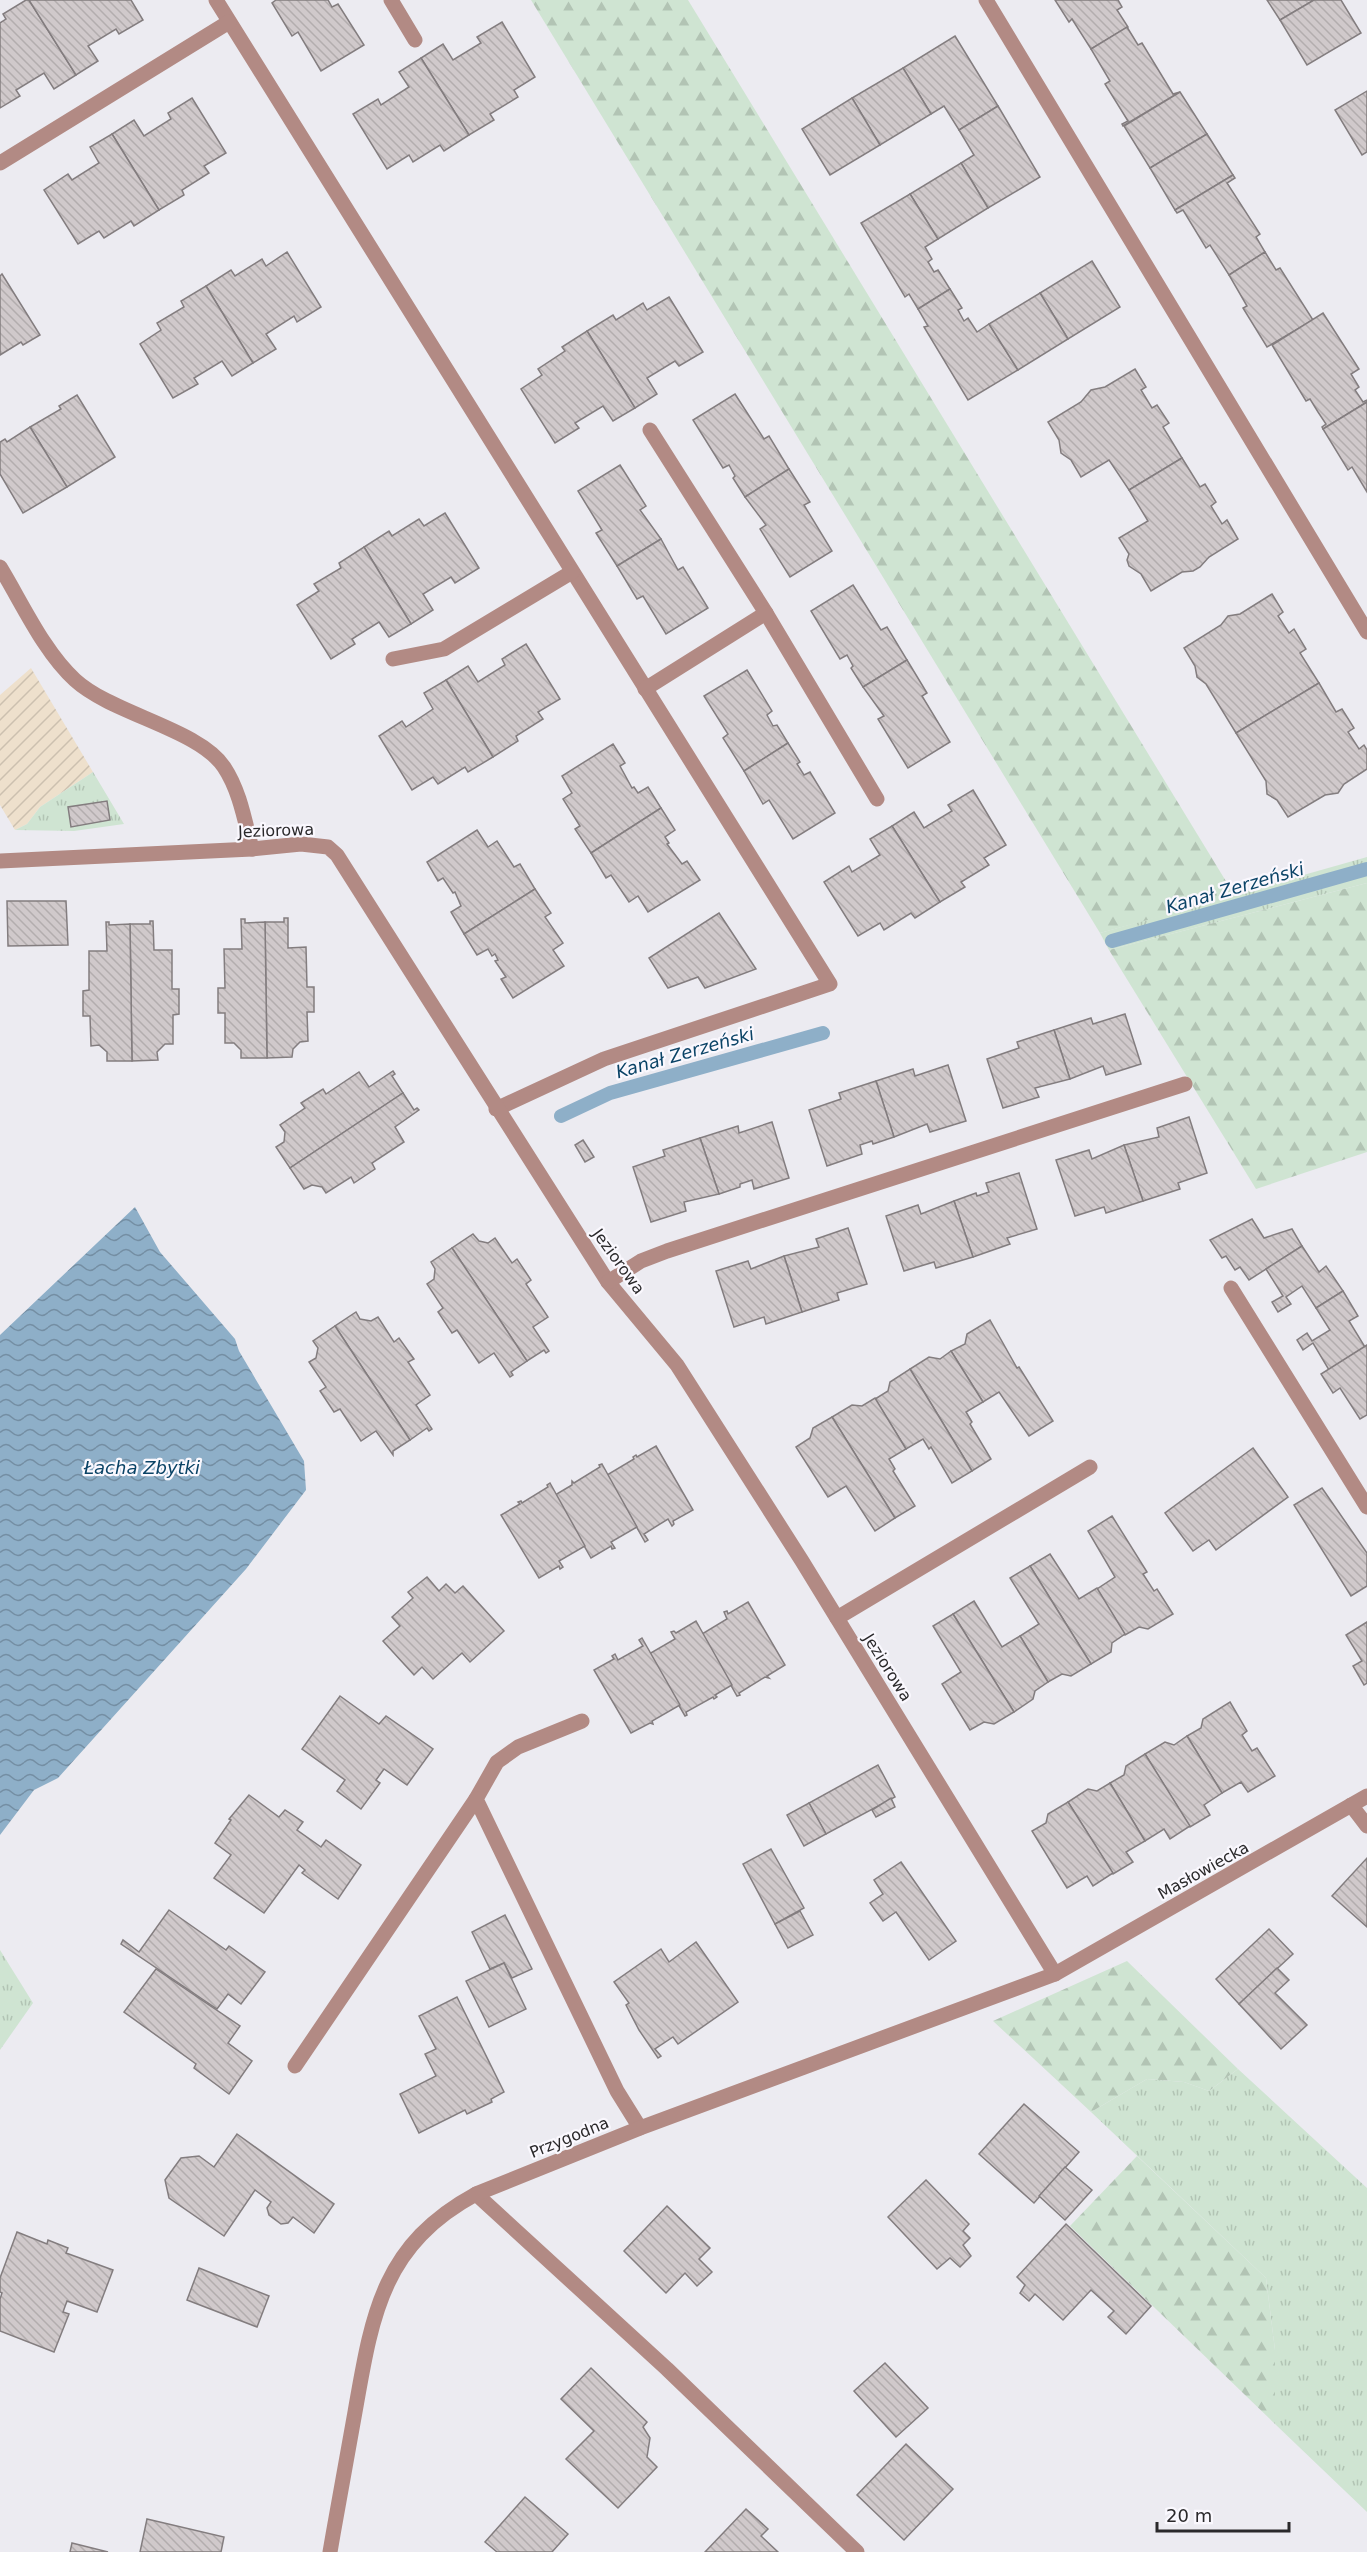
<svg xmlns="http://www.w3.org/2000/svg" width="1367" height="2552" font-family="'DejaVu Sans',sans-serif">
<defs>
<pattern id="industrial-furrows" width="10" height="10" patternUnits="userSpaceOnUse" patternTransform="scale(1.5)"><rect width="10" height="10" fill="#eee0cc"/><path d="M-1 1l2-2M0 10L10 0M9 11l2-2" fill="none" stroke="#ccc0af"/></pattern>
<pattern id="grass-tufts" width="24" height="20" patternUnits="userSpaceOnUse" patternTransform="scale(1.5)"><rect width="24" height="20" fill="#cfe4d2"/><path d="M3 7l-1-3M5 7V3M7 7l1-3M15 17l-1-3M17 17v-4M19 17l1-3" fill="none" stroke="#b2c4b4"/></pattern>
<pattern id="forest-firs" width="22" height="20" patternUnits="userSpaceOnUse" patternTransform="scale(1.5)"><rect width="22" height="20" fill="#cfe4d2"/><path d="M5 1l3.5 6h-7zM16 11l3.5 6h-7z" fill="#b2c4b4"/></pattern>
<pattern id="water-waves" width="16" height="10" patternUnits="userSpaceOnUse" patternTransform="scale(1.5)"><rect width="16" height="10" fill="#8eafc8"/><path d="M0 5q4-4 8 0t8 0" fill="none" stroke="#748ea3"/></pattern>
<pattern id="building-back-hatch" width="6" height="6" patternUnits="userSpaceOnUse" patternTransform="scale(1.5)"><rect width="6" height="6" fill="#d0c9cb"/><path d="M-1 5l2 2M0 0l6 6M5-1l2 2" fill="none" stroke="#b3adae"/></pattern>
</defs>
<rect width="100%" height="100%" fill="#ecebf1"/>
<polygon fill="url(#industrial-furrows)" points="31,668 93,772 40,807 27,824 15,830 0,805 0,695"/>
<g fill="url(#grass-tufts)">
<polygon points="93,772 124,824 74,831 15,830 27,824 40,807"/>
<polygon points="1367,857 1367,883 1109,950 1100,933"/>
<polygon points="0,1950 33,2003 0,2050"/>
<polygon points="1238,2069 1367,2188 1367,2512 1275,2424 1275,2350 1266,2278 1091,2112 1147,2079 1184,2082 1209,2091"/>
</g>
<g fill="url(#forest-firs)">
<polygon points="531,0 688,0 1235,896 1100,933"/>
<polygon points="1367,883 1367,1152 1256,1189 1109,950"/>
<polygon points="1127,1961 1238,2069 1209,2091 1184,2082 1147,2079 1091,2112 993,2021"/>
<polygon points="1137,2156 1266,2278 1275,2350 1275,2424 1070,2226"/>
</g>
<polygon fill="url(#water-waves)" points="135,1207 160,1252 235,1339 239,1351 304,1461 306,1490 246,1569 58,1778 34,1790 0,1835 0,1335"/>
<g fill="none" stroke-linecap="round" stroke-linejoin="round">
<g stroke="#8eafc8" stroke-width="14">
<polyline points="1112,941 1367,869"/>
<polyline points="561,1116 610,1093 823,1033"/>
</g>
</g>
<g fill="url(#building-back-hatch)" stroke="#837d7f" stroke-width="1.5">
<polygon points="26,0 29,0 76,75 54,89 44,73 16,90 20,96 0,108 0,23 6,19 3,14"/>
<polygon points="29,0 131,0 143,20 119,34 116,29 88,46 98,61 76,75"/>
<polygon points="276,0 328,0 332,7 338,4 364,45 321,71 298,32 292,36 272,3"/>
<polygon points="1055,0 1118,0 1122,7 1117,10 1128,27 1091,49 1072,19 1069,22"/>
<polygon points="1267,0 1314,0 1280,20"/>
<polygon points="1314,0 1341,0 1361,33 1307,65 1280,20"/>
<polygon points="502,22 535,77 514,90 518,97 490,114 494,120 469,135 421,58 443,44 453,60 481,43 477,37"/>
<polygon points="1127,27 1138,45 1142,43 1173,94 1180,92 1123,126 1122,124 1128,121 1105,84 1110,81 1091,49"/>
<polygon points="955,36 998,106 959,130 944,106 931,114 903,68"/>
<polygon points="421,58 469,135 444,151 440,145 413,162 409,155 387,169 353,114 378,99 381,105 409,87 399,72"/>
<polygon points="903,68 931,114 880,145 852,98"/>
<polygon points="1367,91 1367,152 1362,155 1335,110"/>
<polygon points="1180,92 1207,134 1150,168 1124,126"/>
<polygon points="192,98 226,153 204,166 209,173 182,190 184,195 159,210 112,134 134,120 144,136 171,119 168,113"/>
<polygon points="852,98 880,145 830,175 802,129"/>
<polygon points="998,106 1040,177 988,208 961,163 974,155 959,130"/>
<polygon points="112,134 159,210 134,226 131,221 104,238 99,231 78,244 44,190 68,174 72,180 99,163 90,147"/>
<polygon points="1207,134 1233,175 1175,210 1150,168"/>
<polygon points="961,163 988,208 938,239 910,194"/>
<polygon points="1233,175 1235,178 1227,183 1260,234 1256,237 1265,252 1229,275 1210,245 1206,248 1183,210 1177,213 1175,210"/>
<polygon points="910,194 938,239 925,247 932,259 928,262 934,272 938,270 950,289 918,309 909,294 905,297 861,223"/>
<polygon points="287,252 321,307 297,322 294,316 266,334 276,349 253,363 206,286 231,270 235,276 262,259 266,266"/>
<polygon points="1265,252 1276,270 1280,268 1313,320 1267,347 1243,308 1247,306 1229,275"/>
<polygon points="1092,261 1120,307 1068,339 1040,293"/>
<polygon points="2,274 40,335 23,345 21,342 0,355 0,276"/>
<polygon points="206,286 253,363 232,376 222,361 194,378 198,384 173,398 140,344 161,330 157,323 184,307 181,301"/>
<polygon points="950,289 962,308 958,310 964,321 968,318 977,332 989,324 1018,370 968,400 924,327 928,326 918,309"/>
<polygon points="1040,293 1068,339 1018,370 989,324"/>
<polygon points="669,297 703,352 679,366 675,361 647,378 657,394 635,408 587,331 613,315 616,320 643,303 647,310"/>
<polygon points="1323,313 1359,369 1351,374 1359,387 1355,390 1363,402 1367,400 1367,402 1323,429 1322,427 1326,424 1318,412 1310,399 1306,401 1272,345"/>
<polygon points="587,331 635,408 613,421 603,406 575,423 579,428 555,443 521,389 542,375 538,369 565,351 562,347"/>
<polygon points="1135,369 1146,387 1141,390 1152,408 1157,405 1169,423 1163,427 1182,458 1129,490 1109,460 1081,477 1071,460 1061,453 1059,440 1048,422 1081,402 1091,390 1105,387"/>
<polygon points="735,394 764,439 769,436 789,469 745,497 733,478 735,476 729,465 723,468 693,420"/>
<polygon points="77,395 115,457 67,487 30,427 61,409 59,406"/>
<polygon points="1367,402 1367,492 1352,467 1348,470 1323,429"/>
<polygon points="30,427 67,487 23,513 0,474 0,442 5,439 7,442"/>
<polygon points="1182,458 1200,487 1205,484 1216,502 1211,506 1222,524 1227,520 1238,539 1209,557 1200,567 1193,571 1182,572 1151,591 1141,574 1129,566 1127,560 1129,554 1119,538 1148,521 1129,490"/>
<polygon points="620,465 646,506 640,510 661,539 617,566 596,533 602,530 578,491"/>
<polygon points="789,469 810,502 804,505 832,551 790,577 760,529 766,525 745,497"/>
<polygon points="445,513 479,568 455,583 451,577 423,594 433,610 411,624 364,547 389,531 392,536 419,519 424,526"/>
<polygon points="661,539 678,570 683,567 708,608 666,634 643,596 637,599 617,566"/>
<polygon points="364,547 411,624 389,637 379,622 352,639 355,644 331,659 297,605 319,591 314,584 341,568 339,563"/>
<polygon points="853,585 881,630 887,627 907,660 863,687 851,668 853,666 847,655 840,659 811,611"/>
<polygon points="1272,594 1283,612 1278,616 1289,633 1294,629 1306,649 1300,653 1319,683 1236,733 1206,684 1197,677 1195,666 1184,648 1221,625 1228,616 1240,614"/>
<polygon points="526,644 560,699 538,712 543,719 516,736 518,741 493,757 446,680 468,666 478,682 505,665 502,659"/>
<polygon points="907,660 927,693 922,696 950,742 908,768 878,719 884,716 863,687"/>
<polygon points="747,670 772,711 767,715 773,726 777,725 788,743 744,771 723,738 728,734 704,696"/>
<polygon points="446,680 493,757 468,772 465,767 438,784 433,777 412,790 379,736 402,721 406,727 433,709 424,693"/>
<polygon points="1319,683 1336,712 1342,709 1354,728 1348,732 1359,749 1364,745 1367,750 1367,769 1344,784 1338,793 1325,795 1288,817 1277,800 1267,794 1266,781 1236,733"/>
<polygon points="788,743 800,762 797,764 804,775 810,772 835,813 793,839 769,800 763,804 744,771"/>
<polygon points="613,744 625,763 620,766 632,788 634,787 638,793 648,787 661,808 591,853 575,829 580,826 563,799 572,793 562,776"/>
<polygon points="973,790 1006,845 984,858 989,865 961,882 965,887 940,902 892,826 914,812 924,828 952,811 948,805"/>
<polygon points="107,801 110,820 71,827 68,807"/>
<polygon points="661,808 675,830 665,837 669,843 667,844 682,864 687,861 700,880 648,912 638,896 629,902 611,875 606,878 591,853"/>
<polygon points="892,826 940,902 915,918 911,913 884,930 880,923 858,936 824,882 849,866 852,872 880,855 870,839"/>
<polygon points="477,830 488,847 497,841 514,867 520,864 535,889 464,934 451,912 461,906 455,892 453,893 443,878 438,881 427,862"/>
<polygon points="535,889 551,913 545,917 563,943 553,950 564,966 513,998 501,979 506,977 495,961 498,960 495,954 492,956 488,949 477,955 464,934"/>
<polygon points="7,901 66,901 68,945 8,946"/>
<polygon points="719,913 756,969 705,988 698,977 668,988 649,958"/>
<polygon points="284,918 288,918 288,948 306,947 307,987 314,987 314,1012 307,1012 308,1041 300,1042 293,1049 292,1057 267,1058 265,922 284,922"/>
<polygon points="241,919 245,919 245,923 265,922 267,1058 241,1058 241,1050 234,1043 225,1043 225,1013 218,1013 218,988 225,988 224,949 242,949"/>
<polygon points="150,921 153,921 154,950 172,950 172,989 179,989 179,1014 173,1015 173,1044 165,1044 157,1052 158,1060 132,1061 130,924 150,924"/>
<polygon points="106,922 109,922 109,925 130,924 132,1061 107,1061 107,1052 99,1045 91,1046 90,1016 83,1016 83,991 89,990 89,951 107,951"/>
<polygon points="1125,1014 1141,1064 1106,1075 1103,1066 1070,1079 1054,1030 1091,1018 1093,1024"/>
<polygon points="1054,1030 1070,1079 1035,1088 1039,1097 1003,1108 987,1059 1019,1048 1017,1042"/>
<polygon points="948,1065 966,1121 930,1132 927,1124 894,1137 876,1081 913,1069 915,1076"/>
<polygon points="393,1071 395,1074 392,1076 403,1093 290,1168 276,1147 284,1142 285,1132 280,1125 305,1108 301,1103 323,1089 326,1094 359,1072 369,1087"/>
<polygon points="876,1081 894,1137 873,1144 872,1141 860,1145 862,1154 827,1166 809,1110 841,1099 839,1093"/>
<polygon points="403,1093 414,1110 417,1108 419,1110 395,1127 404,1142 372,1163 375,1169 354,1183 351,1177 326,1193 322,1187 312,1185 304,1189 290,1168"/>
<polygon points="1189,1117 1207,1173 1178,1183 1180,1189 1143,1201 1124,1145 1159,1137 1157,1128"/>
<polygon points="772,1122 789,1178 754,1189 752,1180 740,1184 740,1187 719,1194 700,1138 738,1126 739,1133"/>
<polygon points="700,1138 719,1194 684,1202 686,1211 651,1222 633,1167 665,1156 663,1150"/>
<polygon points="583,1140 594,1157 585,1162 575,1145"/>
<polygon points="1124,1145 1143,1201 1106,1213 1104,1207 1075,1216 1056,1160 1089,1150 1092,1159"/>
<polygon points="1019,1173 1037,1229 1007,1238 1010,1244 973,1257 954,1201 976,1193 977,1196 989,1192 986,1183"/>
<polygon points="954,1201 973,1257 936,1268 934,1262 904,1271 886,1216 918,1205 921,1214"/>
<polygon points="1252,1219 1264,1238 1292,1229 1302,1246 1249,1280 1240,1267 1235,1270 1226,1256 1222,1258 1210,1240"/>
<polygon points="848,1228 867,1284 837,1293 839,1300 802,1312 784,1256 819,1247 816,1239"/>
<polygon points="473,1234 479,1241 488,1243 495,1238 512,1263 517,1259 531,1280 526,1284 548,1317 533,1327 549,1351 546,1353 544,1350 527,1361 452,1248"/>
<polygon points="1302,1246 1319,1272 1326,1266 1343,1291 1316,1308 1302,1286 1286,1297 1291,1304 1278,1312 1272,1302 1283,1296 1266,1269"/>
<polygon points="452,1248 527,1361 511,1372 513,1375 510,1377 494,1353 479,1363 457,1330 452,1333 438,1312 443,1308 427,1284 434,1279 435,1269 431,1262"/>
<polygon points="784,1256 802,1312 766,1324 764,1317 734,1327 716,1271 748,1261 751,1269"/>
<polygon points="1343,1291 1358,1316 1349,1321 1365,1347 1329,1370 1313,1343 1303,1350 1297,1340 1307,1333 1312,1341 1330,1330 1316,1308"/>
<polygon points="356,1312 360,1319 371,1321 378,1317 394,1342 399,1338 414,1359 408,1362 430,1395 416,1405 432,1429 429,1431 427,1428 410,1440 335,1326"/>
<polygon points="990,1320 1017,1368 1019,1367 1053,1421 1029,1436 999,1392 983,1402 951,1351 965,1344 967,1334"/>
<polygon points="335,1326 410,1440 393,1451 393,1455 376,1431 361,1441 340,1409 334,1412 320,1391 326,1387 309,1362 316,1358 318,1348 313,1341"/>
<polygon points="1367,1345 1367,1415 1360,1419 1340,1388 1333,1393 1321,1374"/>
<polygon points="951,1351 983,1402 966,1412 972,1422 970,1424 991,1459 972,1471 910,1369 929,1357 940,1359"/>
<polygon points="910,1369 972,1471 952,1483 931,1447 929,1449 923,1439 906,1449 875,1399 888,1391 890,1382"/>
<polygon points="875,1398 906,1449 889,1459 895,1469 893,1471 915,1506 895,1518 832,1417 852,1405 862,1406"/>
<polygon points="832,1417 895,1518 875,1531 846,1486 828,1497 796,1447 810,1438 813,1428"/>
<polygon points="656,1446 693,1510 673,1521 674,1524 672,1526 668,1519 644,1534 648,1540 645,1542 607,1475 634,1459 633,1457 636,1455 637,1457"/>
<polygon points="1253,1448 1288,1497 1216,1550 1209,1540 1193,1551 1165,1513"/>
<polygon points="602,1464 637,1527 611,1542 615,1548 612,1549 611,1546 591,1558 555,1495 572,1485 572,1481 574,1483 600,1467 599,1465"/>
<polygon points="550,1483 585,1546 559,1561 563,1567 560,1569 559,1566 539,1578 501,1515 520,1504 518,1502 521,1501 522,1503 548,1487 547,1485"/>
<polygon points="1322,1488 1367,1553 1367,1586 1351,1596 1294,1505"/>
<polygon points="1112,1516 1147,1572 1143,1574 1154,1591 1157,1589 1173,1614 1148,1629 1139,1627 1125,1635 1097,1589 1115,1577 1088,1531"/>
<polygon points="1050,1554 1079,1599 1097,1588 1125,1634 1112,1643 1111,1652 1091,1664 1030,1566"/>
<polygon points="1030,1566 1091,1664 1071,1676 1062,1674 1048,1682 1020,1636 1039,1624 1010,1578"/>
<polygon points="427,1577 439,1591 446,1584 455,1593 463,1586 504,1631 470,1662 462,1653 433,1679 422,1667 414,1675 383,1641 400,1626 392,1617 413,1598 408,1592"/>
<polygon points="974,1601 1002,1647 1020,1636 1048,1682 1035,1691 1033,1699 1014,1712 953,1614"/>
<polygon points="748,1602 785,1665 767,1676 769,1678 765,1677 739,1693 740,1695 737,1696 702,1634 727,1619 724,1612 727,1611 728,1614"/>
<polygon points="953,1614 1014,1712 994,1724 984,1722 970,1730 942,1684 961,1672 933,1626"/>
<polygon points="696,1621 732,1685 715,1695 717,1697 714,1699 713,1697 686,1712 687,1715 685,1716 649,1654 675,1639 671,1632 674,1631 676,1633"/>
<polygon points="1367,1622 1367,1683 1364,1685 1353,1666 1362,1661 1346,1635"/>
<polygon points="642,1638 680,1705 652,1721 653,1724 650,1723 631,1733 594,1670 614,1659 612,1656 615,1654 618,1660 643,1646 639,1640"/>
<polygon points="340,1696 379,1724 386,1716 433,1749 407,1785 384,1769 376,1780 380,1783 361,1809 337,1791 345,1780 302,1749"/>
<polygon points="1230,1702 1247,1731 1242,1735 1252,1751 1257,1748 1275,1776 1248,1792 1241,1782 1222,1793 1187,1736 1201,1728 1203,1719"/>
<polygon points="1187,1736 1222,1793 1204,1805 1210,1815 1190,1827 1145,1754 1165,1742 1174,1745"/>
<polygon points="1145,1754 1190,1826 1170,1839 1164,1829 1145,1841 1110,1783 1124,1775 1126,1766"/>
<polygon points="878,1765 895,1797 826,1834 809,1803"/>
<polygon points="1110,1783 1145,1841 1126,1852 1133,1862 1113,1874 1068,1802 1088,1789 1097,1791"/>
<polygon points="249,1795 279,1817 285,1810 303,1822 297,1830 321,1847 326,1840 361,1865 338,1899 302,1873 305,1870 299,1865 264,1913 214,1878 231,1855 215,1843 231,1820 229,1819"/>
<polygon points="891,1798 895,1807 876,1817 872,1810"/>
<polygon points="1068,1802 1113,1873 1093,1886 1087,1876 1067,1888 1032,1831 1046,1823 1048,1814"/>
<polygon points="809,1803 826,1834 804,1846 787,1815"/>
<polygon points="771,1849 804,1908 775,1924 743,1864"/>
<polygon points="1367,1858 1367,1927 1332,1896"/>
<polygon points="901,1862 956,1941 929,1960 896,1912 883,1921 870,1903 883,1894 874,1880"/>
<polygon points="169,1910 226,1950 229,1946 265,1972 241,2004 228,1994 217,2009 121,1944 123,1940 139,1952"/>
<polygon points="800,1911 813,1935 788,1948 775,1924"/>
<polygon points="505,1915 532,1969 512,1978 504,1963 490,1969 472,1932"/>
<polygon points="1269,1929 1293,1954 1239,2004 1216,1979"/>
<polygon points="696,1942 738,2002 678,2044 673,2037 655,2049 661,2056 658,2058 639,2030 626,2005 629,2003 614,1982 661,1949 669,1962"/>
<polygon points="504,1963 526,2009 489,2027 466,1981"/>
<polygon points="1277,1968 1289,1980 1275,1993 1307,2025 1281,2049 1239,2004"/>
<polygon points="156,1969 240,2026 228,2043 252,2061 229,2094 194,2068 196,2064 124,2012"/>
<polygon points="457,1997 504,2092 491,2099 492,2102 467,2114 465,2110 419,2133 400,2094 436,2076 425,2054 436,2049 419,2016"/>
<polygon points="1024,2104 1079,2152 1034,2203 979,2154"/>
<polygon points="237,2134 334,2204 314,2233 293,2217 288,2223 281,2224 269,2215 267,2208 271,2202 255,2190 224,2236 169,2198 165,2180 181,2158 199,2156 214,2167"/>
<polygon points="1065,2167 1092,2190 1065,2220 1039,2196"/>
<polygon points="926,2180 969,2224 963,2231 970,2238 963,2245 971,2256 960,2267 950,2258 937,2269 888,2217"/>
<polygon points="667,2206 710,2248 699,2259 712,2272 697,2286 685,2273 666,2293 624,2251"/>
<polygon points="1066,2224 1151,2306 1126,2334 1108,2317 1114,2311 1091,2290 1063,2320 1035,2294 1029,2301 1020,2293 1025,2285 1017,2277"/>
<polygon points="17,2232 47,2244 48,2240 68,2248 66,2253 113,2270 97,2312 67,2301 63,2312 69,2314 54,2352 0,2331 0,2299 2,2293 0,2292 0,2278"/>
<polygon points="199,2268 269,2296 257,2327 187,2300"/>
<polygon points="885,2363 928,2408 896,2437 854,2391"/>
<polygon points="591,2368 647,2422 643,2427 650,2438 647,2457 657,2467 618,2508 566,2459 594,2431 561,2399"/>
<polygon points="906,2444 953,2489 904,2540 857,2495"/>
<polygon points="525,2497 568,2534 552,2552 497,2552 485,2542"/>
<polygon points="746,2509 768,2529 761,2536 778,2552 705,2552"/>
<polygon points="147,2519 224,2537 221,2552 140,2552"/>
<polygon points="72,2543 108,2552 70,2552"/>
</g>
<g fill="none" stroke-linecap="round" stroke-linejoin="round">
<g stroke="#b28a84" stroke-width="15">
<polyline points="216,0 830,984 604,1059 496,1109"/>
<polyline points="391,0 415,40"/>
<polyline points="986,0 1367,632"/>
<polyline points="0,163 229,22"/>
<polyline points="650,430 766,613 877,799"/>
<path d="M 0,567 C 22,603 44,652 75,680 C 112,714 199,729 224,767 C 240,791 245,822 252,849"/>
<polyline points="393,659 444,649 572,572"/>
<polyline points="645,689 766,613"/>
<polyline points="0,861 252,849 301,844 328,847 337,855 608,1282 677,1365 802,1561 1055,1974"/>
<polyline points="608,1282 641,1261 667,1251 1185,1084"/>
<polyline points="1231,1288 1367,1507"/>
<polyline points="837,1618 1090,1467"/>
<polyline points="582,1721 518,1747 497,1762 476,1799 617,2091 640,2128"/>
<polyline points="1351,1805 1367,1826"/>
<polyline points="295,2066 476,1799"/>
<polyline points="476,2194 667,2369 857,2552"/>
<path d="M 330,2552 C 338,2505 347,2458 355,2412 C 372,2315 382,2245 476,2194 L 640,2128 L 1055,1974 L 1367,1796"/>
</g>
</g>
<g text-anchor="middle" stroke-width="4.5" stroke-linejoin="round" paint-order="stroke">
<g font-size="16" fill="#2a292b" stroke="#faf8fe">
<text transform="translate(276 830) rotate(-2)" y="6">Jeziorowa</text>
<text transform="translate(619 1261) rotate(54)" y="6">Jeziorowa</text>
<text transform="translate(888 1667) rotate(58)" y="6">Jeziorowa</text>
<text transform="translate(1203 1870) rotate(-29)" y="6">Masłowiecka</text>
<text transform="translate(569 2137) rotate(-22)" y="6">Przygodna</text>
</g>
<g font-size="18" font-style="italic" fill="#0a4366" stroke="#faf8fe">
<text transform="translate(1235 888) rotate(-16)" y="6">Kanał Zerzeński</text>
<text transform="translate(685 1053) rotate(-16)" y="6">Kanał Zerzeński</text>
<text x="142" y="1474">Łacha Zbytki</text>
</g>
</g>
<path d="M1157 2522v9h132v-9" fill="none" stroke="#2a292b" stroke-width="3"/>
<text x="1166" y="2522" font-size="18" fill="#2a292b" stroke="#faf8fe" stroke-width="4.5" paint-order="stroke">20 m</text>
</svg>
